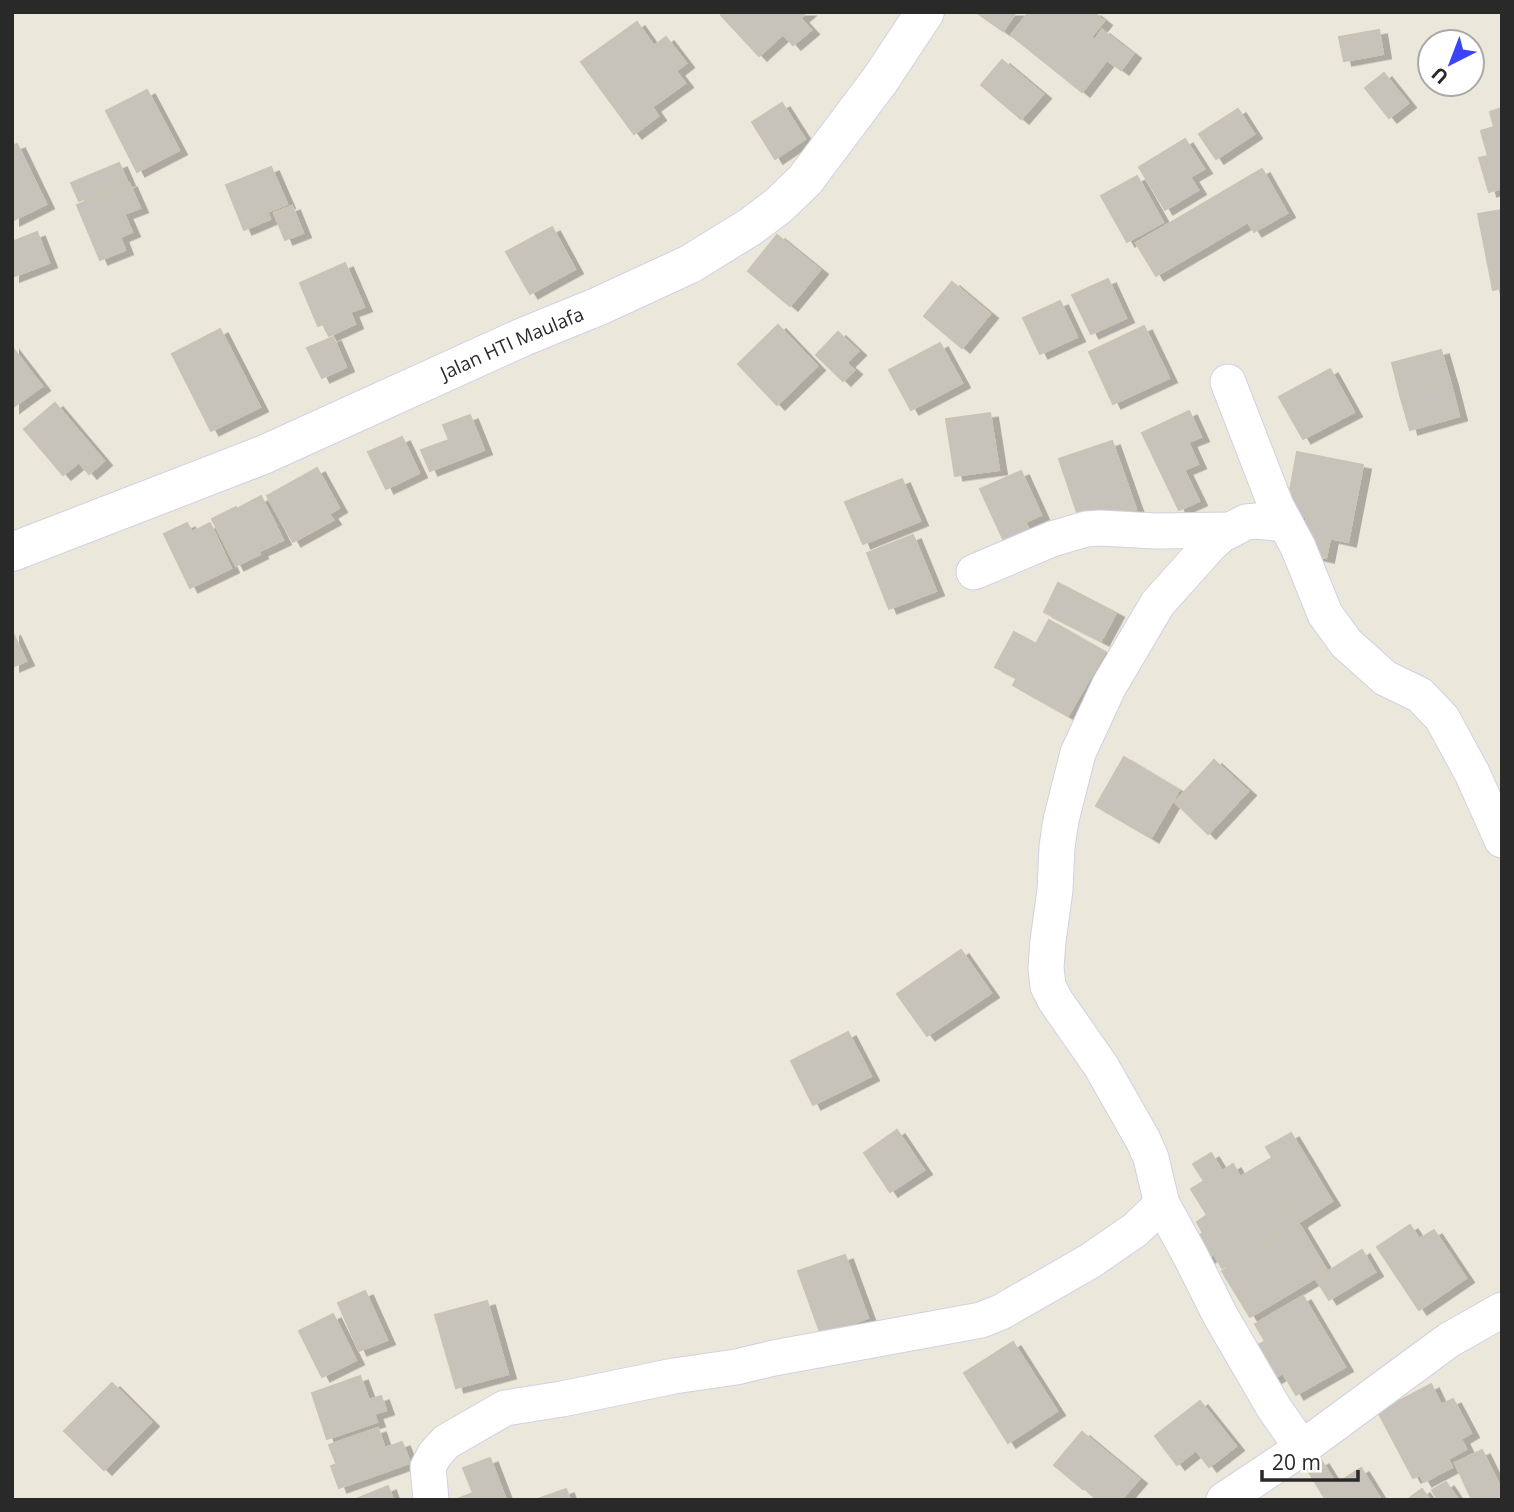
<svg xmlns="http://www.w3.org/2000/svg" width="1514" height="1512" font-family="'Open Sans',sans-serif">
<defs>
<filter id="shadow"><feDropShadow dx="8" dy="4.5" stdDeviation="0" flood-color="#0004"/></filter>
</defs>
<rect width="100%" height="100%" fill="#ece7db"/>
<g fill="#c7c3bb" stroke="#c7c3b5" stroke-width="2" filter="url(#shadow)">
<polygon points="724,12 807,12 800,18 811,30 793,45 783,34 759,56 721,15"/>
<polygon points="976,12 1016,12 1003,31"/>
<polygon points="1029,12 1093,12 1104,21 1091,37 1095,40 1102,30 1133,54 1121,70 1107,60 1082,92 1011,35"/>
<polygon points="637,22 654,46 666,37 686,63 676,71 685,83 652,107 658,116 634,134 581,62"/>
<polygon points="1379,30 1383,54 1344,61 1339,37"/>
<polygon points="1002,60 1043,94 1021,119 981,85"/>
<polygon points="1384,73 1408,103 1389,118 1365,88"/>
<polygon points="147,90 179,150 137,172 106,111"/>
<polygon points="782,103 805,139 775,159 752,122"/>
<polygon points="1502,108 1502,188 1489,192 1479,158 1488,156 1481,131 1494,127 1490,112"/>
<polygon points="1238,109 1254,134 1216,159 1199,134"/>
<polygon points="1185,139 1204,169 1190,177 1198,190 1165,210 1139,167"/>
<polygon points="17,144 46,204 12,221 12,146"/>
<polygon points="119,163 127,181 79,201 71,183"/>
<polygon points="271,167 287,204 267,212 270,219 244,230 226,185"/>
<polygon points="1262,169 1287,213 1254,232 1248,222 1156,276 1136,243"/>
<polygon points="1137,176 1163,222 1127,242 1101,196"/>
<polygon points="129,183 140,208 124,214 132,232 120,237 125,250 100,260 77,205"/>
<polygon points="292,206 303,233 285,240 274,213"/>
<polygon points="1502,210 1502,288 1493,290 1478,214"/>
<polygon points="552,227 575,269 530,294 506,252"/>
<polygon points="37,232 49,263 12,277 12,242"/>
<polygon points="777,235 820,270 790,306 748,271"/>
<polygon points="345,263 364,307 350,312 355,324 329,336 323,324 318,326 300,283"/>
<polygon points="1108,279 1126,318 1091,334 1072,295"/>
<polygon points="952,282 990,314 962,348 924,316"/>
<polygon points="1060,301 1077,337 1040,354 1023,318"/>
<polygon points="778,325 817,366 777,405 738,364"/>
<polygon points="1144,326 1169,378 1113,404 1089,352"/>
<polygon points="220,329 260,407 211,431 172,354"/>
<polygon points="838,332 858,351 846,363 854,370 843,381 816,355"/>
<polygon points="333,337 346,367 322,378 307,348"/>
<polygon points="940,343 962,383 911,410 889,370"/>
<polygon points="12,347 42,386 12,408"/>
<polygon points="1441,350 1450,381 1400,395 1392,363"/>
<polygon points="1330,369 1354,412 1303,439 1279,397"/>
<polygon points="1450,381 1459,416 1410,430 1400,395"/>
<polygon points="55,403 104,461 89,474 79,462 63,475 24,429"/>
<polygon points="1189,411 1201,437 1188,442 1198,464 1184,470 1199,501 1179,510 1142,433"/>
<polygon points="990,413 999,470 955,476 946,419"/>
<polygon points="470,415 484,450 430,471 421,450 449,440 443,425"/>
<polygon points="402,437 419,473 386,489 368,452"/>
<polygon points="1112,441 1136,509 1082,527 1059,459"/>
<polygon points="1297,452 1363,465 1348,542 1330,538 1326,558 1301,553 1307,517 1286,513"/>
<polygon points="317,468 339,508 329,514 333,520 293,542 267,496"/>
<polygon points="1021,471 1041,515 1025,522 1029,530 1004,541 980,489"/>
<polygon points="902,479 920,521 863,544 845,502"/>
<polygon points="261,496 283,540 258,552 237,509"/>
<polygon points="236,507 260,554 236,566 212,519"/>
<polygon points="187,523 192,532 210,523 231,568 190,588 164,534"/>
<polygon points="913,535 936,591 889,609 867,553"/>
<polygon points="1058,583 1116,613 1101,641 1044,612"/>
<polygon points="1049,620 1105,652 1068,716 1013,685 1017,678 995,667 1014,632 1036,644"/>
<polygon points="12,631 26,661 12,667"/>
<polygon points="1124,757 1179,790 1151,838 1096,806"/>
<polygon points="1214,760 1248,791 1208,834 1175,802"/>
<polygon points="961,950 991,993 927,1036 897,994"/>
<polygon points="848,1032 871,1076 813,1105 791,1061"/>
<polygon points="897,1130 924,1170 890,1192 864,1153"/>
<polygon points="1291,1133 1314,1171 1289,1186 1266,1147"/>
<polygon points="1211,1153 1222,1171 1233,1164 1240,1177 1272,1158 1289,1186 1280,1191 1299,1222 1222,1268 1214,1254 1202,1261 1190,1241 1203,1233 1197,1222 1207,1215 1191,1189 1204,1181 1193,1164"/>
<polygon points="1314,1171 1324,1188 1291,1208 1280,1191"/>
<polygon points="1324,1188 1332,1201 1299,1222 1291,1208"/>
<polygon points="1299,1224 1327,1271 1250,1317 1222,1271"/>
<polygon points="1410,1225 1419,1239 1434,1230 1466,1278 1419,1310 1377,1247"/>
<polygon points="1362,1250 1375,1272 1329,1300 1316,1279"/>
<polygon points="845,1255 868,1318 821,1335 798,1271"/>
<polygon points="365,1291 387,1340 359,1351 338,1303"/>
<polygon points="1303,1296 1345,1367 1296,1395 1283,1373 1266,1383 1247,1351 1265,1341 1255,1324"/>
<polygon points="487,1301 508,1374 456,1388 435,1315"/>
<polygon points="333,1314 356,1360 322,1377 299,1331"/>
<polygon points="1013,1342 1057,1411 1008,1443 964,1373"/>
<polygon points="360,1376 369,1400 381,1396 386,1410 374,1414 377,1422 327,1439 312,1393"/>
<polygon points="112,1383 151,1422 104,1470 64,1431"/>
<polygon points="1431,1384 1441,1405 1453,1399 1471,1433 1461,1439 1466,1449 1448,1459 1452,1467 1424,1482 1420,1475 1413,1478 1378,1412"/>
<polygon points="1200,1401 1236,1446 1209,1467 1196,1450 1177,1465 1155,1436"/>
<polygon points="378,1428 384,1446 336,1463 329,1445"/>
<polygon points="1082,1432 1111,1456 1083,1489 1054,1465"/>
<polygon points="402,1442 410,1463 339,1488 331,1466"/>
<polygon points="1482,1450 1502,1491 1502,1500 1472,1500 1455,1463"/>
<polygon points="1111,1456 1139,1479 1121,1500 1097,1500 1084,1488"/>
<polygon points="490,1458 506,1500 455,1500 473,1493 463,1468"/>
<polygon points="1321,1460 1336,1484 1361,1468 1381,1500 1326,1500 1307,1469"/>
<polygon points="1446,1482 1458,1500 1438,1500 1432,1490"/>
<polygon points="388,1486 393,1500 354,1500"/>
<polygon points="566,1489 570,1500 535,1500"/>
<polygon points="1422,1489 1430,1500 1407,1500"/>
</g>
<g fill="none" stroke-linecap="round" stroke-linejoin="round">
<g stroke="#d0d1e2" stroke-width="37">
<g id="street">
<polyline points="1228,382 1276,506 1298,547 1325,614 1346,643 1385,678 1420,695 1442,718 1472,773 1502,840"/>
<polyline points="1285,524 1257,521 1246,522 1221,535 1210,545 1158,603 1109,686 1078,753 1061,820 1057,847 1055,890 1048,941 1046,968 1048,986 1055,1000 1101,1066 1143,1140 1151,1158 1162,1204 1191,1257 1220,1315 1274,1408 1302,1448"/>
<polyline points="974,572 1052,539 1086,529 1100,528 1155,531 1231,530"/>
<polyline points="431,1500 428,1467 435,1454 446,1442 505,1408 562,1399 674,1376 736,1367 774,1358 981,1320 1001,1312 1090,1261 1135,1230 1162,1204"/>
<polyline points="1224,1500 1302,1448 1449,1340 1502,1310"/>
</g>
</g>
<g stroke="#d0d1e2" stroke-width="40">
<g id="secondary">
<path id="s1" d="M 12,552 L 263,455 L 523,337 L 599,306 L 690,264 L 750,227 L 778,206 L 805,180 L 880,80 L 925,12"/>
</g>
</g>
<use href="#street" stroke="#fff" stroke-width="35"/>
<use href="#secondary" stroke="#fff" stroke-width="38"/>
</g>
<g text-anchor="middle" stroke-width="6" stroke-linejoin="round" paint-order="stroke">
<g font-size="19" fill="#292929" stroke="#fff">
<text dy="7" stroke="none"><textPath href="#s1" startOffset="542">Jalan HTI Maulafa</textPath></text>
</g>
</g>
<rect width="1514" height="1512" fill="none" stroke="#292929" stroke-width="28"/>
<g transform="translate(1451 63) rotate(222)"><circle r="33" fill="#ffffff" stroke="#a9a9a9" stroke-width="2"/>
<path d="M0-5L12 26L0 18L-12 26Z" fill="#3a45fa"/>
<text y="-10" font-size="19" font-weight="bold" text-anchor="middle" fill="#292929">U</text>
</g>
<path d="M1262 1470v10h96v-10" fill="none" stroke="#292929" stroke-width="3.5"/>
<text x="1272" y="1470" font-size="21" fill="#292929" stroke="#ffffff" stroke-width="5" paint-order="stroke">20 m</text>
</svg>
